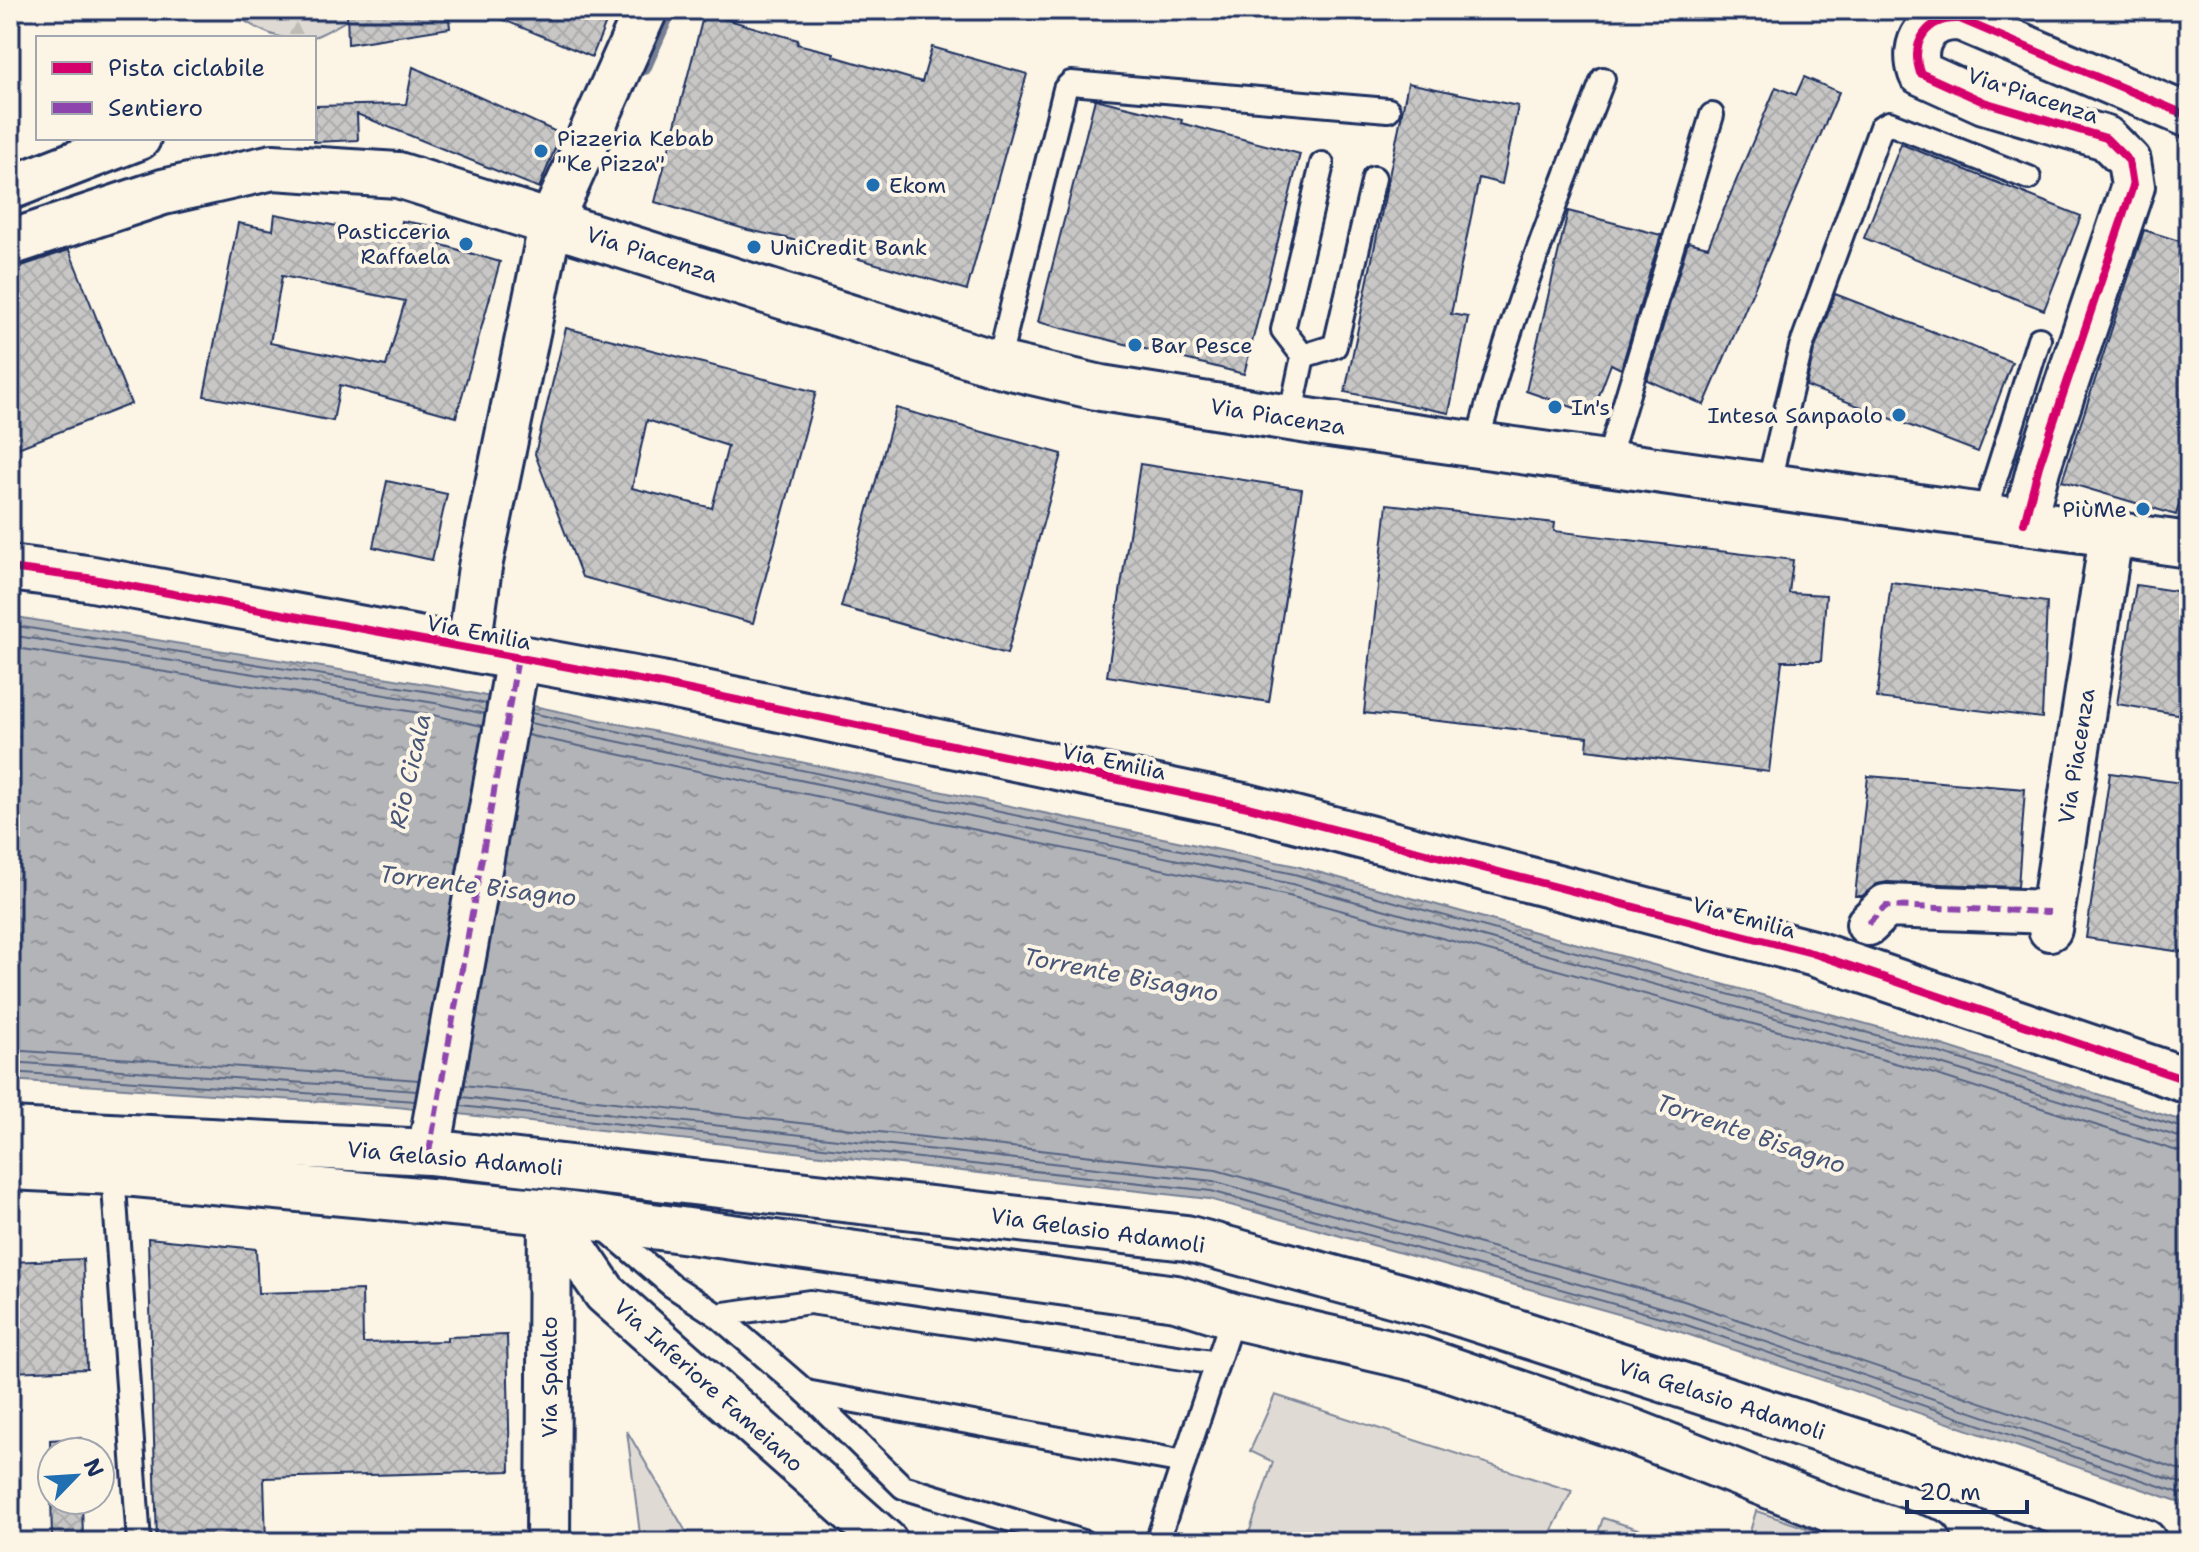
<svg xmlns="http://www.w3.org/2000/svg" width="2199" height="1552" font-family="'Shantell Sans',sans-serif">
<defs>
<pattern id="forest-firs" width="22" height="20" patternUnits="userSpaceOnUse" patternTransform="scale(2)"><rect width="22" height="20" fill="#dfdbd4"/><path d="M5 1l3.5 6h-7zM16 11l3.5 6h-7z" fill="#bfbcb8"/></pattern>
<pattern id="water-ripples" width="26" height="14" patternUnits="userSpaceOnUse" patternTransform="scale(2)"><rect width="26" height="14" fill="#b2b4b8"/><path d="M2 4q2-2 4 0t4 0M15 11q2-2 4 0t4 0" fill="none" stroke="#909399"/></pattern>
<pattern id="building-cross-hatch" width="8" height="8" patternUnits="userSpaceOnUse" patternTransform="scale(2)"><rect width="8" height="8" fill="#c8c7c6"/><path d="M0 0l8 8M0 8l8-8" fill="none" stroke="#ababac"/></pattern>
</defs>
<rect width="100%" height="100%" fill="#fcf5e5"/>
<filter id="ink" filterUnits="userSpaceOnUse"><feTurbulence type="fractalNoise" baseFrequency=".0125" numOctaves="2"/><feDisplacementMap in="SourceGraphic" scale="16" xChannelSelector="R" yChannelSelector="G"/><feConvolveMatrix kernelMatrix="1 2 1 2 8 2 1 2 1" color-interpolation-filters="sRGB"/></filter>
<g filter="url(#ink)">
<g fill="#dfdbd4" stroke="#7d8599" stroke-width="2">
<polygon points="1275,1395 1572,1491 1546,1542 1246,1542 1273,1462 1250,1451"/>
<polygon points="627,1431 692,1542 641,1542"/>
<polygon points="1756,1511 1848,1542 1747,1542"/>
<polygon points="1603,1518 1679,1542 1595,1542"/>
</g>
<path fill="url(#forest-firs)" stroke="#7d8599" stroke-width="2" d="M 230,10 L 365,10 C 350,18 335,28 319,35 C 289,48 253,29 230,10 Z"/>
<polygon fill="url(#water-ripples)" stroke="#767f94" stroke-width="2" points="10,616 438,686 1296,866 1939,1044 2189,1123 2189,1505 1675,1330 1209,1199 397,1107 10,1080"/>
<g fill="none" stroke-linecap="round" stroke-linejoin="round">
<g stroke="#576482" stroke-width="2">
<polyline points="10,625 437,693 486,704"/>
<polyline points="10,635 435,703 485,714"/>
<polyline points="10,647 433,715 482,726"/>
<polyline points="531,713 1294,874 1937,1052 2189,1130"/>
<polyline points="530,723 1292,884 1934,1062 2189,1140"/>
<polyline points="527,735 1289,896 1931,1073 2177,1151 2189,1153"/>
<polyline points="10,1050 419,1080"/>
<polyline points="10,1062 417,1091"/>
<polyline points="10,1072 415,1101"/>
<polyline points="464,1085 1216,1170 1684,1301 2189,1473"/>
<polyline points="462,1097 1213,1181 1681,1313 2189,1486"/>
<polyline points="461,1106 1211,1191 1678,1322 2189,1496"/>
</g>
<polyline stroke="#767f94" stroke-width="12" points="645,69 671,10"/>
</g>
<g fill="url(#building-cross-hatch)" stroke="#1b2f5e" stroke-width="2" fill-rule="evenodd">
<polygon points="347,10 448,10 450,28 348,44"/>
<polygon points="480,10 611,10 592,57"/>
<polygon points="704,13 798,40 797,44 834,53 833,56 922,82 932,47 1027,74 967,290 786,238 748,230 655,202"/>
<polygon points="413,67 561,134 539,188 357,114 358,140 314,142 314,106 406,104"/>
<polygon points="1804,77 1839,92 1704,405 1647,380 1688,242 1708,247 1776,87 1796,95"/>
<polygon points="1408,83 1518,106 1502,184 1479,178 1451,314 1468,317 1449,413 1345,392"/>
<polygon points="1095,99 1182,120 1181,123 1300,154 1244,374 1038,322"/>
<polygon points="1901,144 2081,216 2044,310 1864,238"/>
<polygon points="1568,211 1661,235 1621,369 1611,364 1592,414 1526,391"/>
<path d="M 275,214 L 399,238 L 402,221 L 438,227 L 439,244 L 500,262 L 456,417 L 340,385 L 333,421 L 204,396 L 238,223 L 273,230 ZM 282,276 L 405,301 L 386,366 L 270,343 Z"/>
<polygon points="2144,230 2189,244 2189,471 2176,515 2062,481"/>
<polygon points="69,250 131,404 10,451 10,270"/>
<polygon points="1835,294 2012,362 1978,452 1806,386 1814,351"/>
<path d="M 566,328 L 816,392 L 753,623 L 582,577 L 535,454 ZM 647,420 L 728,446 L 712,508 L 632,488 Z"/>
<polygon points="896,408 1062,454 1007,654 841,607"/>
<polygon points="1140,464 1302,489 1269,702 1107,676"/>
<polygon points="387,481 447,494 432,560 373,547"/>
<polygon points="1387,504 1555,523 1554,531 1793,560 1789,593 1826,595 1821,661 1782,661 1769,772 1587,750 1588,737 1364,713"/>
<polygon points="1891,582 2047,602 2042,718 1877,698"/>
<polygon points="2136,585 2189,593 2189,716 2117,704"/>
<polygon points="2110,773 2189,784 2189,953 2086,938"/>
<polygon points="1868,776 2025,789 2018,887 1887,882 1877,884 1862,896 1855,896"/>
<polygon points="148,1238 256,1249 258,1293 362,1290 363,1343 447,1341 447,1337 507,1335 510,1471 264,1478 266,1542 157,1542"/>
<polygon points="83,1259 87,1369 10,1372 10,1262"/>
<polygon points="81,1438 81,1452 52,1452 52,1500 82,1500 83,1539 52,1542 50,1440"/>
</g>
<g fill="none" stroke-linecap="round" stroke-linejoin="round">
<g stroke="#1b2f5e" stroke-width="28">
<g id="lane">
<polyline points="1303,356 1335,346 1374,178"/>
<polyline points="998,364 1065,89 1071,83 1388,110"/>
<polyline points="1290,418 1303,356 1283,330 1322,164"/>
<path d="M 1477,444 C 1509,319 1557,199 1603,79"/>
<polyline points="1607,463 1712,115"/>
<polyline points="1768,486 1801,347 1881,127 1889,123 2029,178"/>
<polyline points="1983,518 2039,339"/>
<polyline points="113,1172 139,1542"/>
<polyline points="602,1226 671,1285 717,1315 806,1392 903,1487 1083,1542"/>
<polyline points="717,1315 810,1302 1217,1363"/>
<polyline points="806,1392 1184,1462"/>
<polyline points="1157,1542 1233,1316"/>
</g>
</g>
<g stroke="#1b2f5e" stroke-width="48">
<g id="street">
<polyline points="10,188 139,138"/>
<path d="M 2024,523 L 2039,466 L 2133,186 L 2129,161 L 2106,138 L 1984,102 L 1920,73 C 1910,42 1927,17 1960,19 L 2189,116"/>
<polyline points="469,647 480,567 551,221 646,10"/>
<polyline points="1868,924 1886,906 2050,912"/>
<polyline points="2050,929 2111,536"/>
<polyline points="429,1152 518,658"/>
<polyline points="550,1212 605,1293 886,1542"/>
<polyline points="548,1542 550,1212"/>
</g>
</g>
<g stroke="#1b2f5e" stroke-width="50">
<g id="secondary">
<polyline points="10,243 163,192 273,167 398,175 998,364 1101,388 1315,422 2189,545"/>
<polyline points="10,568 87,578 661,684 1248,807 1812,953 2189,1081"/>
</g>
</g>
<g stroke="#1b2f5e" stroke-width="50">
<g id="primary">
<polyline points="10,1131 429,1152 1186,1238 1439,1307 1861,1443 2144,1542"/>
<polyline points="10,1167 113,1172 550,1212 1176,1298 1233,1316 1419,1359 1631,1431 1834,1511 1929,1542"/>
</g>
</g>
<use href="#lane" stroke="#fcf5e5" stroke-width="22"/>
<use href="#street" stroke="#fcf5e5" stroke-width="42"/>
<use href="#secondary" stroke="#fcf5e5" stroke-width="44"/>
<use href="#primary" stroke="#fcf5e5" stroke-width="44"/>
<g stroke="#8e44ad" stroke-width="6" stroke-dasharray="12 6" stroke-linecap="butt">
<polyline points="1868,924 1886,906 2050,912"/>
<polyline points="429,1152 518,658"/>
</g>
<g stroke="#fcf5e5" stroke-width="13">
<g id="cycleway">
<path d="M 2024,523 L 2039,466 L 2133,186 L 2129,161 L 2106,138 L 1984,102 L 1920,73 C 1910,42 1927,17 1960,19 L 2189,116"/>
<polyline points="10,568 87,578 661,684 1248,807 1812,953 2189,1081"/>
</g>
</g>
<use href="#cycleway" stroke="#d6006c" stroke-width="8"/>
</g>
</g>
<g fill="#1f6fb2" stroke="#fcf5e5" stroke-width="3">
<circle cx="541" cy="151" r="8"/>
<circle cx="873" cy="185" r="8"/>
<circle cx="466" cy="244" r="8"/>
<circle cx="754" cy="247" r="8"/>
<circle cx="1135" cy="345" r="8"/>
<circle cx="1555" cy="407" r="8"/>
<circle cx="1899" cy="415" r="8"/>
<circle cx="2143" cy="509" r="8"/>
</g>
<g text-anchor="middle" stroke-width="8" stroke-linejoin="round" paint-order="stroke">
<g font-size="22" fill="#1b2f5e" stroke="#fcf5e5">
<text transform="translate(2033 95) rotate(18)" y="8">Via Piacenza</text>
<text transform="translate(652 254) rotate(18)" y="8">Via Piacenza</text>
<text transform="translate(1278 416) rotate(9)" y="8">Via Piacenza</text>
<text transform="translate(479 632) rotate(11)" y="8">Via Emilia</text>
<text transform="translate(2076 756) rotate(-81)" y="8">Via Piacenza</text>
<text transform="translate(1114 761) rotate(12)" y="8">Via Emilia</text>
<text transform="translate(1744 917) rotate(15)" y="8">Via Emilia</text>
<text transform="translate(455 1158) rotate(5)" y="8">Via Gelasio Adamoli</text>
<text transform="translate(1098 1230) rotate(8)" y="8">Via Gelasio Adamoli</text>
<text transform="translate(549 1377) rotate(-90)" y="8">Via Spalato</text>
<text transform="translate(709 1385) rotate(42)" y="8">Via Inferiore Fameiano</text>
<text transform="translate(1722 1399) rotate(18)" y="8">Via Gelasio Adamoli</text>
</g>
<g font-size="22" fill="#1b2f5e" stroke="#fcf5e5" text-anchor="start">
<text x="557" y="146">Pizzeria Kebab<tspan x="557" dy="25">"Ke Pizza"</tspan></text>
<text x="889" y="193">Ekom</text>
<text x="450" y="239" text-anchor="end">Pasticceria<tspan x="450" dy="25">Raffaela</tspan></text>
<text x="770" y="255">UniCredit Bank</text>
<text x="1151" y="353">Bar Pesce</text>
<text x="1571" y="415">In's</text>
<text x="1883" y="423" text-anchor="end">Intesa Sanpaolo</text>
<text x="2127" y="517" text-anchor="end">PiùMe</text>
</g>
<g font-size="24" font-style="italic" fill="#485779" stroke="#fcf5e5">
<text transform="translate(410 771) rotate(-77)" y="8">Rio Cicala</text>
<text transform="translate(478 886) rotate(7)" y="8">Torrente Bisagno</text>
<text transform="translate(1121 975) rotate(11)" y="8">Torrente Bisagno</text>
<text transform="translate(1751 1134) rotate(19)" y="8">Torrente Bisagno</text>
</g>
</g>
<rect width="2199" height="1552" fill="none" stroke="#fcf5e5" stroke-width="40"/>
<rect x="20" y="20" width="2159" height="1512" fill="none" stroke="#1b2f5e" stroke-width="3" filter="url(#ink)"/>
<rect x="36" y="36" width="280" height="104" fill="#fcf5e5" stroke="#a2a6af" stroke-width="2"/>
<rect x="52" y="62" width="40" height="12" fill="#d6006c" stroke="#a2a6af" stroke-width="2"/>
<text x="108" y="76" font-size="24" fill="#1b2f5e">Pista ciclabile</text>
<rect x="52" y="102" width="40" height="12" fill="#8e44ad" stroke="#a2a6af" stroke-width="2"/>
<text x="108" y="116" font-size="24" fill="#1b2f5e">Sentiero</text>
<g transform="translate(76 1476) rotate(65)"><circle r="38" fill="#fcf5e5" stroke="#a2a6af" stroke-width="2"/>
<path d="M0-6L14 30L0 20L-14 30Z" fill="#1f6fb2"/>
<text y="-12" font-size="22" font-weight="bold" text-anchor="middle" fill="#1b2f5e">N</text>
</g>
<path d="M1907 1500v12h120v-12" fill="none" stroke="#1b2f5e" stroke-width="4"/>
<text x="1919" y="1500" font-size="24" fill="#1b2f5e" stroke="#fcf5e5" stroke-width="6" paint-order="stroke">20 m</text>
</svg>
